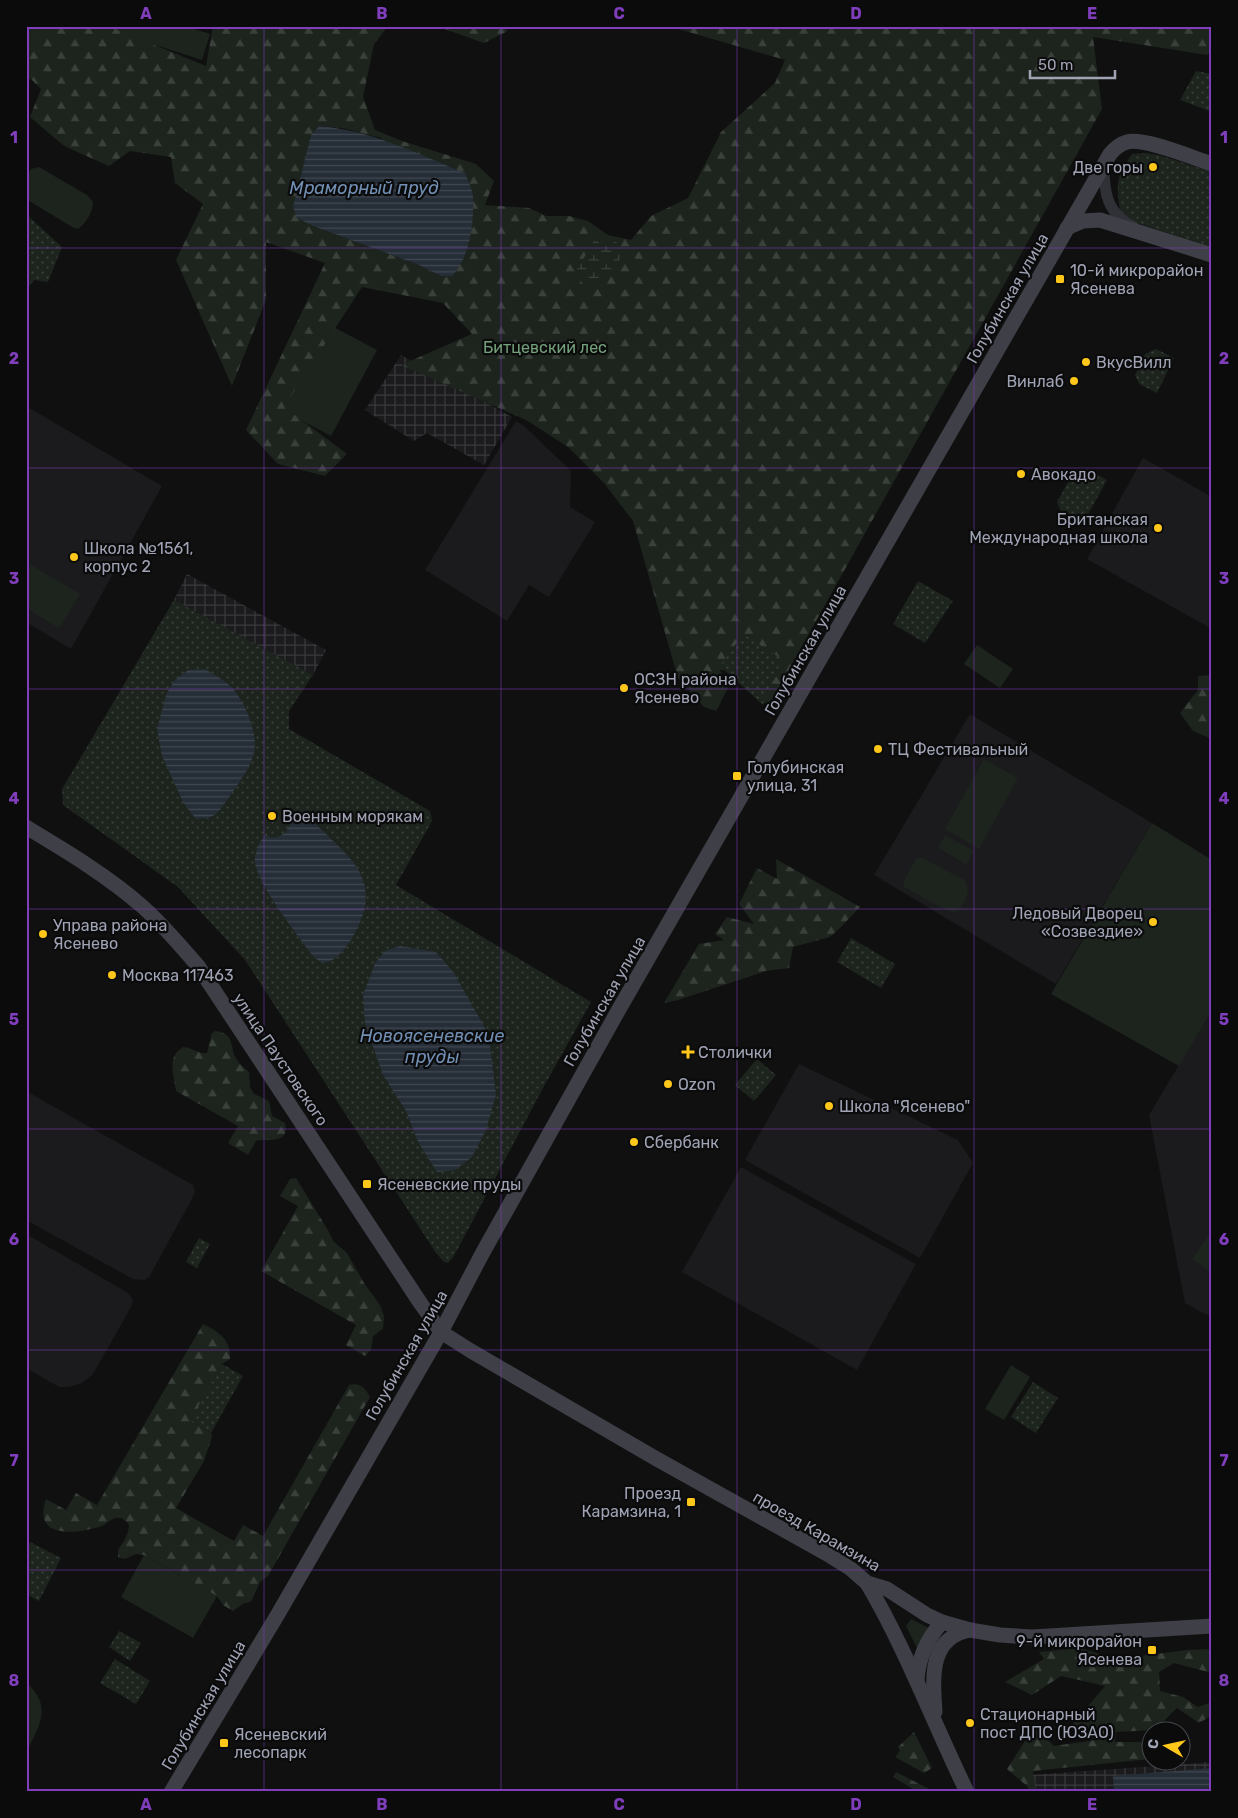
<svg xmlns="http://www.w3.org/2000/svg" width="1238" height="1818" font-family="Rubik,sans-serif">
<defs>
<pattern id="industrial-grid" width="8" height="8" patternUnits="userSpaceOnUse" patternTransform="scale(1.25)"><rect width="8" height="8" fill="#1b1b1e"/><path d="M0 4h8M4 0v8" fill="none" stroke="#39393c"/></pattern>
<pattern id="forest-firs" width="22" height="20" patternUnits="userSpaceOnUse" patternTransform="scale(1.25)"><rect width="22" height="20" fill="#1c241d"/><path d="M5 1l3.5 6h-7zM16 11l3.5 6h-7z" fill="#3a413b"/></pattern>
<pattern id="wetland-marsh" width="20" height="14" patternUnits="userSpaceOnUse" patternTransform="scale(1.25)"><rect width="20" height="14" fill="#1c241d"/><path d="M1 5h8M5 5V1M11 12h8M15 12V8" fill="none" stroke="#3a413b"/></pattern>
<pattern id="park-dots" width="8" height="8" patternUnits="userSpaceOnUse" patternTransform="scale(1.25)"><rect width="8" height="8" fill="#1c241d"/><path d="M2 2h.1M6 6h.1" fill="none" stroke="#3a413b" stroke-width="1.8" stroke-linecap="round"/></pattern>
<pattern id="water-rules" width="6" height="5" patternUnits="userSpaceOnUse" patternTransform="scale(1.25)"><rect width="6" height="5" fill="#252d36"/><path d="M0 2.5h6" fill="none" stroke="#414851"/></pattern>
</defs>
<rect width="100%" height="100%" fill="#101011"/>
<g fill="#1b1b1e">
<polygon points="26,406 162,486 71,649 26,622"/>
<polygon points="516,421 523,425 571,471 570,507 595,522 549,597 529,585 507,621 425,570"/>
<polygon points="1143,458 1212,497 1212,629 1087,559"/>
<polygon points="970,714 1152,823 1056,984 874,875"/>
<polygon points="1212,1010 1212,1316 1205,1314 1185,1303 1149,1115"/>
<polygon points="799,1064 958,1140 973,1163 920,1258 745,1160"/>
<polygon points="26,1091 193,1185 195,1191 193,1197 149,1277 144,1280 133,1279 26,1220"/>
<polygon points="741,1167 916,1264 857,1370 682,1272"/>
<polygon points="26,1234 125,1291 130,1295 133,1301 131,1307 93,1374 82,1383 69,1387 59,1387 26,1368"/>
</g>
<g fill="url(#industrial-grid)">
<polygon points="401,355 512,417 484,465 427,433 414,441 365,410"/>
<polygon points="187,574 326,650 313,675 174,600"/>
<polygon points="1212,1762 1212,1792 1030,1792 1029,1775"/>
</g>
<g fill="#1c241d">
<polygon points="26,26 48,26 26,91"/>
<polygon points="110,26 185,26 210,34 202,60 109,30"/>
<path d="M 39,167 L 87,195 L 93,202 C 93,212 86,223 78,229 L 72,227 L 26,199 L 26,176 L 31,169 Z"/>
<polygon points="326,323 377,350 331,436 280,409"/>
<polygon points="26,562 80,594 59,628 26,608"/>
<polygon points="977,645 1013,669 1000,688 964,664"/>
<polygon points="984,759 1018,778 979,849 945,829"/>
<polygon points="1152,823 1212,860 1212,1010 1179,1066 1051,994"/>
<polygon points="945,835 974,851 966,864 938,848"/>
<path d="M 918,858 L 923,858 L 964,880 C 972,891 965,900 959,911 L 955,912 L 948,911 L 904,887 L 904,881 L 915,860 Z"/>
<polygon points="1212,1231 1212,1273 1192,1259"/>
<polygon points="1011,1365 1030,1377 1004,1420 985,1409"/>
<polygon points="144,1555 217,1596 193,1638 121,1597"/>
<polygon points="911,1619 929,1628 920,1654 906,1626"/>
<path d="M 26,1682 C 52,1706 41,1723 27,1751 L 26,1712 L 29,1703 L 26,1701 Z"/>
</g>
<g fill="url(#forest-firs)" fill-rule="evenodd">
<path d="M 41,26 L 84,26 L 84,28 L 94,26 L 108,26 L 206,66 L 213,26 L 319,26 L 319,28 L 352,30 L 355,26 L 388,26 L 374,44 L 363,97 L 375,130 L 402,141 L 476,164 L 494,181 L 485,205 L 529,208 L 546,216 L 569,216 L 588,221 L 608,235 L 631,240 L 651,216 L 688,198 L 721,132 L 775,83 L 785,60 L 668,26 L 1212,26 L 1212,51 L 1207,55 L 1093,37 L 1102,109 L 768,707 L 758,694 L 768,670 L 720,670 L 728,688 L 716,711 L 704,707 L 678,678 L 633,521 L 604,483 L 568,447 L 526,420 L 401,365 L 472,334 L 443,303 L 362,287 L 284,407 L 347,454 L 325,476 L 278,464 L 246,430 L 325,263 L 266,242 L 266,300 L 232,386 L 176,260 L 203,204 L 175,183 L 171,157 L 130,151 L 109,166 L 64,146 L 30,117 L 41,89 L 26,74 L 26,59 ZM 319,126 L 342,128 L 381,138 L 441,276 L 419,265 L 313,226 L 297,218 Z"/>
<polygon points="436,26 510,26 506,32 484,43"/>
<polygon points="1212,675 1212,739 1193,731 1180,713 1198,690 1198,676"/>
<polygon points="776,859 860,907 840,928 830,937 793,947 789,968 766,971 678,1000 664,1003 699,944 724,940 715,934 727,917 754,924 739,904 757,868 777,879"/>
<path d="M 215,1031 C 236,1033 229,1048 237,1060 C 240,1065 245,1068 249,1072 L 250,1087 L 254,1094 L 269,1101 L 272,1116 L 285,1123 C 290,1145 268,1138 256,1141 L 248,1155 L 228,1143 L 238,1126 L 176,1091 C 174,1075 166,1057 183,1047 C 192,1048 199,1054 207,1053 L 212,1033 Z"/>
<polygon points="296,1178 329,1232 333,1241 347,1253 364,1283 380,1305 384,1316 383,1329 373,1336 371,1350 365,1356 346,1345 356,1325 261,1271 298,1206 280,1196 290,1179"/>
<path d="M 203,1324 C 219,1332 231,1339 230,1359 L 222,1364 L 191,1421 L 211,1433 L 212,1437 L 204,1461 L 176,1508 L 234,1541 L 243,1525 L 263,1536 L 349,1385 C 360,1382 365,1388 370,1397 L 268,1576 L 260,1582 L 251,1602 L 244,1603 L 233,1611 L 223,1605 L 217,1596 L 144,1555 L 136,1554 L 125,1559 L 118,1557 L 118,1550 C 124,1541 128,1537 129,1525 C 126,1521 122,1517 116,1518 C 110,1519 106,1525 99,1527 C 75,1534 32,1539 46,1499 L 66,1510 L 76,1493 L 97,1505 Z"/>
<polygon points="1080,1648 1116,1659 1187,1650 1212,1649 1212,1673 1174,1663 1159,1672 1160,1691 1183,1697 1198,1707 1212,1702 1212,1715 1199,1723 1177,1708 1155,1730 1116,1732 1115,1742 1150,1742 1150,1759 1033,1771 1036,1792 1028,1792 1028,1787 1007,1769 1034,1727 1054,1746 1096,1740 1071,1726 1105,1686 1061,1676 1032,1695 1005,1682 1044,1659 1039,1652"/>
<polygon points="914,1732 932,1768 924,1773 895,1757 900,1751 898,1747"/>
<polygon points="896,1772 935,1792 918,1792 893,1777"/>
</g>
<polygon fill="url(#wetland-marsh)" points="597,236 618,243 623,254 601,287 583,284 574,274"/>
<g fill="url(#park-dots)">
<polygon points="1196,71 1212,74 1212,112 1180,100"/>
<path d="M 1146,153 L 1159,155 L 1212,172 L 1212,247 L 1134,222 L 1120,210 C 1116,184 1116,177 1132,154 Z"/>
<polygon points="26,214 62,247 48,282 34,280 26,290"/>
<polygon points="1156,349 1174,358 1157,393 1139,384 1135,375 1145,354"/>
<polygon points="1087,469 1107,480 1082,525 1062,514 1057,502 1073,473"/>
<polygon points="918,581 953,601 925,643 893,624"/>
<polygon points="174,600 313,675 289,711 289,729 430,811 432,821 396,885 591,1002 543,1088 454,1256 448,1263 444,1262 436,1253 245,960 178,887 63,805 62,789"/>
<polygon points="743,634 782,659 763,705 720,666"/>
<polygon points="851,938 895,964 881,988 837,962"/>
<polygon points="757,1059 776,1075 754,1101 735,1085"/>
<polygon points="199,1238 210,1244 197,1268 186,1262"/>
<polygon points="222,1364 243,1376 211,1433 190,1421"/>
<polygon points="1033,1382 1058,1398 1036,1433 1011,1417"/>
<polygon points="30,1542 61,1558 39,1601 26,1594 26,1550"/>
<polygon points="119,1631 141,1643 130,1661 109,1647"/>
<polygon points="115,1659 150,1681 136,1704 100,1683"/>
</g>
<g fill="url(#water-rules)">
<path d="M 319,126 C 371,130 418,154 465,173 C 468,180 472,189 473,196 C 474,223 471,255 452,276 L 441,276 L 419,265 L 313,226 L 297,218 L 293,207 L 311,135 Z"/>
<path d="M 205,669 C 212,674 221,678 228,684 C 243,696 259,733 254,753 C 250,769 239,782 230,796 C 218,812 217,820 195,818 L 183,802 L 162,756 L 157,729 L 166,695 L 174,681 L 188,670 Z"/>
<path d="M 293,812 C 305,810 316,825 324,832 C 339,847 358,862 364,883 C 366,889 366,900 365,906 C 363,922 341,967 321,962 C 317,960 314,957 312,955 C 298,936 256,882 255,862 C 254,852 260,840 267,833 L 267,837 C 284,840 292,828 293,812 Z"/>
<polygon points="400,946 436,952 454,973 485,1028 490,1046 496,1095 486,1130 472,1157 455,1170 437,1172 418,1142 406,1111 383,1075 365,1024 363,995 375,963 385,951"/>
<polygon points="1212,1768 1212,1788 1165,1792 1114,1792 1113,1776"/>
</g>
<g fill="none" stroke-linecap="round" stroke-linejoin="round">
<path stroke="#303137" stroke-width="11" d="M 1104,166 C 1104,194 1107,213 1134,227"/>
<g stroke="#3e3f47" stroke-width="15">
<polyline points="1067,228 1083,221 1100,220 1212,255"/>
<path d="M 26,827 C 66,851 108,876 143,907 C 163,925 180,945 198,966 L 421,1304 L 441,1332 L 471,1351 L 655,1458 L 827,1554 L 851,1569 L 867,1583 L 887,1589 L 927,1615 L 942,1622 L 970,1630 L 1000,1635 L 1032,1637 L 1212,1626"/>
<path d="M 867,1583 C 906,1649 933,1722 967,1792"/>
<path d="M 917,1681 C 918,1659 928,1638 942,1622"/>
<path d="M 935,1712 C 933,1679 928,1638 970,1630"/>
<path d="M 171,1792 L 278,1614 L 441,1332 L 482,1254 L 618,1011 L 1110,154 C 1115,148 1120,144 1127,142 C 1144,137 1193,158 1212,164"/>
</g>
</g>
<path fill="none" stroke="#803ebd" stroke-width="1" stroke-opacity="0.55" d="M 264,26 L 264,1792M 501,26 L 501,1792M 737,26 L 737,1792M 974,26 L 974,1792M 26,248 L 1212,248M 26,468 L 1212,468M 26,689 L 1212,689M 26,909 L 1212,909M 26,1129 L 1212,1129M 26,1350 L 1212,1350M 26,1570 L 1212,1570"/>
<g fill="#ffc71a" stroke="#0b0b0c" stroke-width="2">
<circle cx="1153" cy="167" r="5"/>
<rect x="1055" y="274" width="10" height="10" rx="2.5"/>
<circle cx="1086" cy="362" r="5"/>
<circle cx="1074" cy="381" r="5"/>
<circle cx="1021" cy="474" r="5"/>
<circle cx="1158" cy="528" r="5"/>
<circle cx="74" cy="557" r="5"/>
<circle cx="624" cy="688" r="5"/>
<circle cx="878" cy="749" r="5"/>
<rect x="732" y="771" width="10" height="10" rx="2.5"/>
<circle cx="272" cy="816" r="5"/>
<circle cx="1153" cy="922" r="5"/>
<circle cx="43" cy="934" r="5"/>
<circle cx="112" cy="975" r="5"/>
<path d="M685.5 1044.5h5v5h5v5h-5v5h-5v-5h-5v-5h5z"/>
<circle cx="668" cy="1084" r="5"/>
<circle cx="829" cy="1106" r="5"/>
<circle cx="634" cy="1142" r="5"/>
<rect x="362" y="1179" width="10" height="10" rx="2.5"/>
<rect x="686" y="1497" width="10" height="10" rx="2.5"/>
<rect x="1147" y="1645" width="10" height="10" rx="2.5"/>
<circle cx="970" cy="1723" r="5"/>
<rect x="219" y="1738" width="10" height="10" rx="2.5"/>
</g>
<g text-anchor="middle" stroke-width="4.5" stroke-linejoin="round" paint-order="stroke">
<g font-size="16" fill="#9fa3b4" stroke="#0b0b0c" text-anchor="start">
<text x="1143" y="173" text-anchor="end">Две горы</text>
<text x="1070" y="276">10-й микрорайон<tspan x="1070" dy="18">Ясенева</tspan></text>
<text x="1096" y="368">ВкусВилл</text>
<text x="1064" y="387" text-anchor="end">Винлаб</text>
<text x="1031" y="480">Авокадо</text>
<text x="1148" y="525" text-anchor="end">Британская<tspan x="1148" dy="18">Международная школа</tspan></text>
<text x="84" y="554">Школа №1561,<tspan x="84" dy="18">корпус 2</tspan></text>
<text x="634" y="685">ОСЗН района<tspan x="634" dy="18">Ясенево</tspan></text>
<text x="888" y="755">ТЦ Фестивальный</text>
<text x="747" y="773">Голубинская<tspan x="747" dy="18">улица, 31</tspan></text>
<text x="282" y="822">Военным морякам</text>
<text x="1143" y="919" text-anchor="end">Ледовый Дворец<tspan x="1143" dy="18">«Созвездие»</tspan></text>
<text x="53" y="931">Управа района<tspan x="53" dy="18">Ясенево</tspan></text>
<text x="122" y="981">Москва 117463</text>
<text x="698" y="1058">Столички</text>
<text x="678" y="1090">Ozon</text>
<text x="839" y="1112">Школа "Ясенево"</text>
<text x="644" y="1148">Сбербанк</text>
<text x="377" y="1190">Ясеневские пруды</text>
<text x="681" y="1499" text-anchor="end">Проезд<tspan x="681" dy="18">Карамзина, 1</tspan></text>
<text x="1142" y="1647" text-anchor="end">9-й микрорайон<tspan x="1142" dy="18">Ясенева</tspan></text>
<text x="980" y="1720">Стационарный<tspan x="980" dy="18">пост ДПС (ЮЗАО)</tspan></text>
<text x="234" y="1740">Ясеневский<tspan x="234" dy="18">лесопарк</tspan></text>
</g>
<g font-size="16" fill="#9fa3b4" stroke="#0b0b0c">
<text transform="translate(1007 298) rotate(-60)" y="6">Голубинская улица</text>
<text transform="translate(805 650) rotate(-60)" y="6">Голубинская улица</text>
<text transform="translate(604 1001) rotate(-60)" y="6">Голубинская улица</text>
<text transform="translate(281 1059) rotate(56)" y="6">улица Паустовского</text>
<text transform="translate(406 1355) rotate(-60)" y="6">Голубинская улица</text>
<text transform="translate(817 1531) rotate(30)" y="6">проезд Карамзина</text>
<text transform="translate(203 1705) rotate(-59)" y="6">Голубинская улица</text>
</g>
<g font-size="16" fill="#74a17b" stroke="#0b0b0c">
<text x="545" y="353">Битцевский лес</text>
</g>
<g font-size="18" font-style="italic" fill="#718eb3" stroke="#0b0b0c">
<text x="364" y="194">Мраморный пруд</text>
<text x="432" y="1042">Новоясеневские<tspan x="432" dy="21">пруды</tspan></text>
</g>
</g>
<rect width="1238" height="1818" fill="none" stroke="#0b0b0c" stroke-width="55"/>
<g transform="translate(1166 1746) rotate(279)"><circle r="24" fill="#0b0b0c" stroke="#46484f"/>
<path d="M0-4L9 19L0 12L-9 19Z" fill="#ffc71a"/>
<text y="-8" font-size="14" font-weight="bold" text-anchor="middle" fill="#9fa3b4">С</text>
</g>
<path d="M1030 70v8h85v-8" fill="none" stroke="#9fa3b4" stroke-width="2.5"/>
<text x="1038" y="70" font-size="15" fill="#9fa3b4" stroke="#0b0b0c" stroke-width="4" paint-order="stroke">50 m</text>
<rect x="28" y="28" width="1182" height="1762" fill="none" stroke="#803ebd" stroke-width="2"/>
<g font-size="16" text-anchor="middle" font-weight="bold" fill="#803ebd">
<text x="146" y="19">A</text>
<text x="382" y="19">B</text>
<text x="619" y="19">C</text>
<text x="856" y="19">D</text>
<text x="1092" y="19">E</text>
<text x="14" y="143">1</text>
<text x="1224" y="143">1</text>
<text x="14" y="364">2</text>
<text x="1224" y="364">2</text>
<text x="14" y="584">3</text>
<text x="1224" y="584">3</text>
<text x="14" y="804">4</text>
<text x="1224" y="804">4</text>
<text x="14" y="1025">5</text>
<text x="1224" y="1025">5</text>
<text x="14" y="1245">6</text>
<text x="1224" y="1245">6</text>
<text x="14" y="1466">7</text>
<text x="1224" y="1466">7</text>
<text x="14" y="1686">8</text>
<text x="1224" y="1686">8</text>
<text x="146" y="1810">A</text>
<text x="382" y="1810">B</text>
<text x="619" y="1810">C</text>
<text x="856" y="1810">D</text>
<text x="1092" y="1810">E</text>
</g>
</svg>
